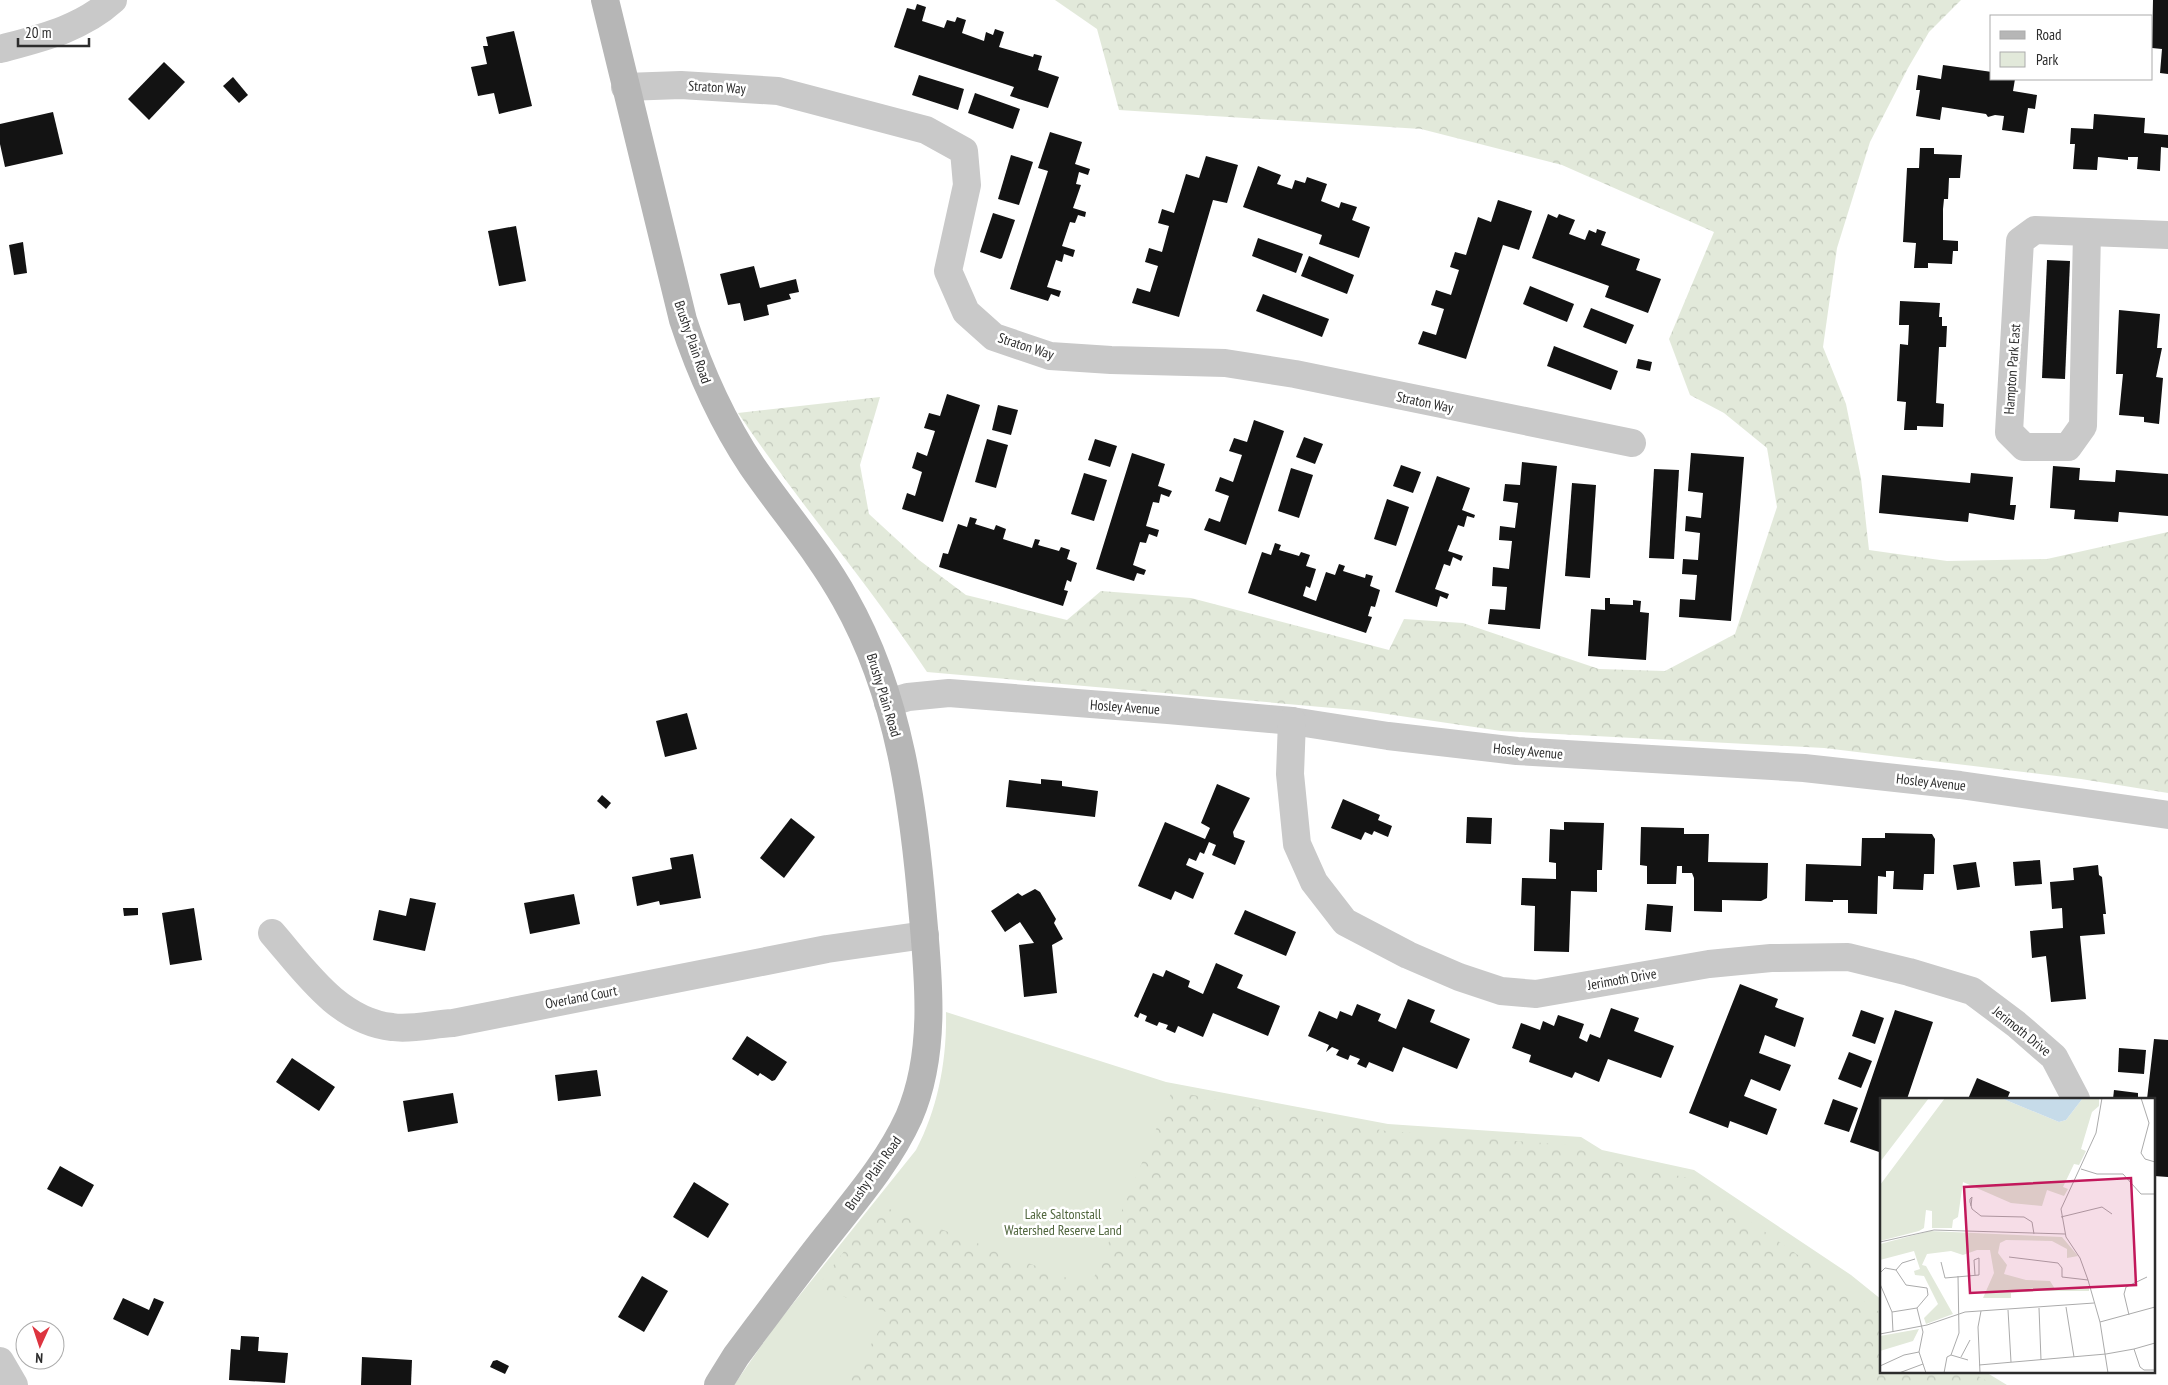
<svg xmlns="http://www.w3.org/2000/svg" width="2168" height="1385" font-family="'PT Sans Narrow',sans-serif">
<defs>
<pattern id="forest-crowns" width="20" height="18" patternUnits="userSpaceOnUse" patternTransform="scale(1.25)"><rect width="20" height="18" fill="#e2e9da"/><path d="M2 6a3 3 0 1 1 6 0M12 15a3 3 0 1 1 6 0" fill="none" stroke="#c2c8bb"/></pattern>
</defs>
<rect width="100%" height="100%" fill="#fff"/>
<path fill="#e2e9da" d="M 946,1012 L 1166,1082 L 1388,1124 L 1581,1137 L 1602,1150 L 1694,1170 L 1851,1275 L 1882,1300 L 1882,1371 L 1984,1371 L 2007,1385 L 734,1385 L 775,1326 L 916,1150 C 938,1108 947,1060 946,1012 Z"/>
<g fill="url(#forest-crowns)">
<path d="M 1055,0 L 1961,0 L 1929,32 L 1908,68 L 1870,142 L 1837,248 L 1823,347 L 1846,404 L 1861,478 L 1869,550 L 1947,561 L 2047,559 L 2168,532 L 2168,793 L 2081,779 L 1824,748 L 1501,731 L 1367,711 L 927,672 C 868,583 798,502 738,413 L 880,397 L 860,465 L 869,514 L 919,560 L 966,595 L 1067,620 L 1101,591 L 1191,598 L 1389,650 L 1404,619 L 1463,623 L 1599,669 L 1665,671 L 1735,634 L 1777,507 L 1767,448 L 1724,413 L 1690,395 L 1669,339 L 1714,232 L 1562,165 L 1421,129 L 1119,110 L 1097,29 Z"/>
<polygon points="1172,1091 1386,1131 1568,1145 1608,1160 1688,1178 1882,1314 1882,1371 1969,1371 1994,1385 848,1385 889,1313 817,1287 879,1205 1090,1287"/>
</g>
<g fill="#131313">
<polygon points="2153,0 2168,0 2168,74 2160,73 2162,49 2152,48"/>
<polygon points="917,4 926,7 922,21 944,28 947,20 955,22 957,17 966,20 962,33 984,41 986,32 993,35 995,29 1004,32 999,47 1033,57 1034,54 1042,56 1038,70 1059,77 1048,108 1010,96 1014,87 894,47 907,8 915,10"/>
<polygon points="514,31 532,106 499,114 494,93 478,96 471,67 487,64 483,46 488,46 486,37"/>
<polygon points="164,62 185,82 149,120 128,99"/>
<polygon points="1943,65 1992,72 1992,79 2015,79 2013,91 2037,95 2035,109 2028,108 2024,133 2002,130 2004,116 1995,115 1988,117 1986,114 1942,107 1940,120 1916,116 1920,90 1916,90 1918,75 1941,79"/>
<polygon points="919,75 964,89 958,110 912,95"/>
<polygon points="233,77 248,95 239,103 223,86"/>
<polygon points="975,93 1020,109 1013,129 968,113"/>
<polygon points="53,112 63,154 5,167 0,144 0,124"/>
<polygon points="2094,114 2145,118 2144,133 2168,135 2168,148 2161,147 2160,171 2137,169 2138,157 2128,157 2128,160 2098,157 2097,170 2073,169 2075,144 2070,144 2071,128 2093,129"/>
<polygon points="1050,132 1082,142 1075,164 1090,169 1088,175 1079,172 1076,184 1081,185 1073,208 1086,212 1085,217 1078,215 1075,223 1070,222 1062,246 1075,250 1073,257 1064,254 1062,262 1056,260 1047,287 1061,291 1059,297 1051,294 1048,301 1010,289 1048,171 1038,168"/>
<polygon points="1920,148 1934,148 1934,154 1962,155 1960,178 1949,178 1948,199 1944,199 1943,209 1943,240 1958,241 1958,251 1953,251 1952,264 1928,263 1928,268 1914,268 1916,243 1903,242 1907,168 1919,168"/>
<polygon points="1011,155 1033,162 1019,205 998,199"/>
<polygon points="1206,156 1238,165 1227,203 1213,200 1179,317 1132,303 1137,288 1150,292 1158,266 1145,262 1149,248 1162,252 1169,226 1158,223 1162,209 1174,213 1186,174 1199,178"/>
<polygon points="1258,166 1281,175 1277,184 1292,189 1295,180 1305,183 1307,177 1327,184 1321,201 1339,208 1341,202 1357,207 1352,220 1370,227 1359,258 1319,244 1322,235 1243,207"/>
<polygon points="1498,200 1532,211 1519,250 1503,245 1466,359 1418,344 1423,331 1436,335 1444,309 1431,305 1436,290 1451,295 1459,270 1450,267 1455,252 1466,255 1478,217 1491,222"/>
<polygon points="993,213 1015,220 1002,258 1000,259 980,252"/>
<polygon points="1548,214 1557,218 1559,214 1575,220 1569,234 1585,240 1589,230 1596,233 1597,229 1606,232 1601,245 1640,259 1636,270 1661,279 1648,313 1605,297 1609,286 1532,258"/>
<polygon points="516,226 526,281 499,286 488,231"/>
<polygon points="1258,238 1303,254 1296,273 1252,256"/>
<polygon points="23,242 27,273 14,275 9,245"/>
<polygon points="1309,256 1354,275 1347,294 1301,276"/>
<polygon points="2047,260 2070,261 2065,379 2042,378"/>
<polygon points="754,266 760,288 796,279 799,292 789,294 791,299 767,305 769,315 744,321 740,303 728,305 720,274"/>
<polygon points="1530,286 1574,304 1567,322 1523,304"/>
<polygon points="1263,294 1329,319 1322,337 1256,311"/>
<polygon points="1900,301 1940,303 1939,317 1942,317 1942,326 1947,326 1946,347 1939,347 1936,403 1944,404 1943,427 1917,426 1917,430 1904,430 1906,402 1897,401 1900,344 1908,345 1909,325 1899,325"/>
<polygon points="1591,308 1634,325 1626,344 1583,327"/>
<polygon points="2119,310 2160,314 2157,348 2162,348 2156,377 2163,378 2159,424 2144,422 2144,417 2119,415 2123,374 2116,374"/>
<polygon points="1554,346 1618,371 1611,390 1547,366"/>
<polygon points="1638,359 1652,362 1650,371 1636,368"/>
<polygon points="947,394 980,405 943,522 902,509 907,493 915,496 922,472 912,468 917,452 927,456 935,431 924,428 929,413 940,416"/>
<polygon points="998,405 1018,410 1011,435 992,430"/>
<polygon points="1254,420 1284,431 1246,545 1204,530 1209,518 1220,522 1229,496 1215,491 1220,477 1233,482 1242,455 1229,451 1234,438 1247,442"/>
<polygon points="1304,437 1323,444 1315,464 1296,457"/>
<polygon points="987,439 1008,445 996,488 975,482"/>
<polygon points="1095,439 1117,446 1110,467 1088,460"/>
<polygon points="1132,453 1165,464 1158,486 1172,491 1169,497 1161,494 1159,503 1153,502 1146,526 1159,530 1157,537 1149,534 1146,543 1140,542 1133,565 1146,570 1144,575 1137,573 1134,581 1096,569"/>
<polygon points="1691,453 1744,457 1731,621 1679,617 1680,599 1695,600 1697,575 1682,574 1683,559 1698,560 1700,533 1685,531 1686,516 1701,518 1703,493 1688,491"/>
<polygon points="1522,462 1557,466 1540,629 1488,624 1490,609 1505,610 1507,587 1492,586 1493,567 1509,569 1512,541 1499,540 1500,526 1515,528 1518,503 1503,501 1505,484 1520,485"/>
<polygon points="1401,465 1421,472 1413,493 1393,486"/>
<polygon points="2053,466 2080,468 2079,480 2115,482 2116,470 2168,474 2168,516 2119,512 2118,522 2074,519 2075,510 2050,508"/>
<polygon points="1291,468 1313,475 1299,518 1278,511"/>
<polygon points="1654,469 1679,470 1674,559 1649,558"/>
<polygon points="1084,473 1107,480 1094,521 1071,514"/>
<polygon points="1971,473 2013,477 2010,505 2016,505 2014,520 1969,513 1968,522 1879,513 1882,475 1970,483"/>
<polygon points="1437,476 1470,488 1462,510 1475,515 1474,518 1467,516 1464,527 1458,525 1448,551 1463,556 1461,561 1453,557 1450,566 1444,564 1435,589 1449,594 1447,599 1440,596 1437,607 1395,592"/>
<polygon points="1572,483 1596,485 1590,578 1565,576"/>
<polygon points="1387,499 1409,507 1396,546 1374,539"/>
<polygon points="970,517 977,519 975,524 994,530 996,525 1006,529 1003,539 1032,548 1035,539 1040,540 1038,545 1059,551 1061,547 1070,550 1067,559 1077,563 1071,582 1067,580 1064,590 1068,591 1063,606 939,567 943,553 948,554 958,524 967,527"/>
<polygon points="1275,543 1281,545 1279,550 1299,556 1301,552 1310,555 1306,566 1316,569 1310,588 1306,586 1303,596 1316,601 1326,572 1335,575 1339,564 1345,566 1343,571 1365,578 1366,574 1373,576 1370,586 1380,590 1375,607 1371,606 1368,616 1372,617 1366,633 1248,593 1262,552 1271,555"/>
<polygon points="1605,598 1610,598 1610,604 1633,605 1633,600 1641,601 1640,612 1649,613 1646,660 1588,656 1591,609 1605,610"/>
<polygon points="687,713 697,749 665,757 656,721"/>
<polygon points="1041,779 1062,781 1062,786 1098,791 1095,817 1006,807 1009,780 1041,784"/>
<polygon points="1217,784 1250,798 1233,832 1234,837 1245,841 1235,865 1212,855 1216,845 1209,842 1204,854 1200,852 1196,861 1189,858 1186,865 1204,873 1193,899 1175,891 1171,900 1138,886 1165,822 1205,839 1210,828 1201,823"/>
<polygon points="602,795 611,803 606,809 597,801"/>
<polygon points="1343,799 1380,815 1378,820 1392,826 1388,837 1374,831 1372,835 1365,832 1361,840 1331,828"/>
<polygon points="1467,817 1492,818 1491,844 1466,843"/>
<polygon points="791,818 815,837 784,878 760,858"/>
<polygon points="1564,822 1604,823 1602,870 1597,870 1597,892 1571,891 1569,952 1534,951 1535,906 1521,905 1522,878 1556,879 1556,863 1549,862 1550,829 1564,830"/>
<polygon points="1641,827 1684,828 1684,834 1709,834 1708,862 1768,863 1767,898 1761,901 1722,900 1722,912 1694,911 1694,878 1692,873 1682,873 1682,866 1677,866 1676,884 1647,884 1647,866 1640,865"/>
<polygon points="1885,833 1932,834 1935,839 1934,874 1924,874 1923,890 1893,889 1894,871 1886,871 1886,877 1878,876 1877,914 1848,913 1848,900 1833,900 1833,902 1805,901 1806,864 1861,866 1862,838 1885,838"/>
<polygon points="693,854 701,898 660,905 659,901 637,906 632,877 672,869 670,858"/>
<polygon points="2040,860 2042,884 2015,886 2013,862"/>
<polygon points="1976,862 1980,887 1957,890 1953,865"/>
<polygon points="2098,865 2099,875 2102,877 2106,914 2103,914 2105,934 2080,936 2086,999 2051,1002 2046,956 2032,958 2030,931 2063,928 2062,908 2052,909 2050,882 2074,880 2073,868"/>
<polygon points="1035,889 1040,892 1056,919 1054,923 1063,939 1052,945 1057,993 1024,997 1019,945 1034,943 1020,922 1005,932 991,911 1018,893 1022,896"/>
<polygon points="574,894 580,924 530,934 524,903"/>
<polygon points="410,898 436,903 425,951 373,940 379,910 406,916"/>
<polygon points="1647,904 1673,906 1671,932 1645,930"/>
<polygon points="123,908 138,908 138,915 124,916"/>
<polygon points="194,908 202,960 170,965 162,913"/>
<polygon points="1245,910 1296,932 1286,956 1234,934"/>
<polygon points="1216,963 1243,975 1237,988 1280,1006 1268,1036 1213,1013 1203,1037 1178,1026 1175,1033 1166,1029 1168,1025 1159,1022 1157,1026 1145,1021 1147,1016 1140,1013 1138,1018 1134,1016 1153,973 1163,977 1166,970 1190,981 1188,987 1203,994"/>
<polygon points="1740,984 1778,999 1775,1007 1804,1018 1795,1047 1765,1035 1759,1053 1791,1065 1780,1091 1751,1079 1744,1096 1777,1109 1767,1135 1730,1121 1728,1128 1689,1113"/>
<polygon points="1408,999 1435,1010 1430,1022 1470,1039 1457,1069 1403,1047 1393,1072 1369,1062 1366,1068 1357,1064 1360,1059 1350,1055 1348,1060 1336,1055 1339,1050 1332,1047 1326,1052 1329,1045 1308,1036 1319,1011 1337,1019 1340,1011 1352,1016 1357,1004 1381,1014 1378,1021 1396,1029"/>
<polygon points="1611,1008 1639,1018 1634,1031 1674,1046 1661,1078 1608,1059 1599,1082 1575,1072 1572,1078 1529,1062 1531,1055 1512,1048 1521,1023 1540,1030 1543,1021 1554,1026 1558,1015 1584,1024 1579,1038 1587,1042 1590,1034 1600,1038"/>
<polygon points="1861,1010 1884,1018 1875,1044 1852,1036"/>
<polygon points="1895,1010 1933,1022 1907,1099 1882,1099 1882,1153 1850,1142"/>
<polygon points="747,1036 787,1062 775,1080 772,1081 760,1073 758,1076 732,1059"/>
<polygon points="2154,1039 2168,1040 2168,1177 2154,1176 2154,1099 2147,1099"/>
<polygon points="2119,1048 2146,1050 2144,1074 2118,1072"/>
<polygon points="1849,1052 1872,1061 1861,1088 1838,1079"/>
<polygon points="292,1058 335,1087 319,1111 276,1082"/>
<polygon points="597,1070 601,1096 558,1101 555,1075"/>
<polygon points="1977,1078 2010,1092 2007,1099 1968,1099"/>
<polygon points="2114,1090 2138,1093 2138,1099 2113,1099"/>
<polygon points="453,1093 458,1123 408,1132 403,1101"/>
<polygon points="1833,1099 1858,1108 1849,1132 1824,1124"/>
<polygon points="60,1166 94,1185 82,1207 47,1189"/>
<polygon points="694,1182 729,1204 708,1238 673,1217"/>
<polygon points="642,1276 668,1291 644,1332 618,1317"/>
<polygon points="123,1298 149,1310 154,1298 164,1302 148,1336 113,1319"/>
<polygon points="241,1336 259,1337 258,1351 288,1353 285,1383 229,1380 231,1349 240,1350"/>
<polygon points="362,1357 412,1360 411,1385 361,1385"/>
<polygon points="497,1360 509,1366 505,1374 490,1367 493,1361"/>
</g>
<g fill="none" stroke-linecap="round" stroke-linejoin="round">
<g stroke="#c9c9c9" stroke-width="28">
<path d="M 0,49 C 41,38 81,29 113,0"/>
<polyline points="625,87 681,85 778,91 926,130 964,151 967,185 948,271 966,312 994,337 1050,356 1111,360 1225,363 1295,374 1632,443"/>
<polyline points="2087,232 2083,426 2068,447 2024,447 2009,432 2020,241 2035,230 2168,235"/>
<polyline points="888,703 908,697 949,693 1168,710 1292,721 1388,736 1517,751 1804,768 1960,785 2168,815"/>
<polyline points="1292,721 1290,774 1297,844 1314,882 1345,922 1408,955 1459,977 1501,991 1536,994 1709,964 1771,958 1848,957 1909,972 1972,991 2016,1024 2054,1057 2076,1099"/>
<path d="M 272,933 C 305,971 338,1021 392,1027 C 411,1030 433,1024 453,1023 L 827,949 L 925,935"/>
<polyline points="0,1361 14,1385"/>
</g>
<path stroke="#b6b6b6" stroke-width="28" d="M 605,0 L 683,320 C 700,372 722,421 752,466 C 783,511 819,552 845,599 C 900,696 914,808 923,917 C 929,982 936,1055 909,1117 C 889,1161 857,1198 827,1236 C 796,1275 766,1316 736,1356 L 718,1385"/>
</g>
<g text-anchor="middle" stroke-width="5" stroke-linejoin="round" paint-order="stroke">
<g font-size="14" fill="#2c2c2c" stroke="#fff">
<text transform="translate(717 87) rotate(3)" y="5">Straton Way</text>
<text transform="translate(693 342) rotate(71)" y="5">Brushy Plain Road</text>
<text transform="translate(1026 346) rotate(18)" y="5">Straton Way</text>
<text transform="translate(2012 369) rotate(-86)" y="5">Hampton Park East</text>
<text transform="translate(1425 402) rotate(12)" y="5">Straton Way</text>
<text transform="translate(884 695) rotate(73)" y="5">Brushy Plain Road</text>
<text transform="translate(1125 707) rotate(4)" y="5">Hosley Avenue</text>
<text transform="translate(1528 751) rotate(5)" y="5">Hosley Avenue</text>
<text transform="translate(1931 782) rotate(6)" y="5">Hosley Avenue</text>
<text transform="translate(1622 979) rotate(-10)" y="5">Jerimoth Drive</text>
<text transform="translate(581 997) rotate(-11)" y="5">Overland Court</text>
<text transform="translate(2022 1031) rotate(39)" y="5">Jerimoth Drive</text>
<text transform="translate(873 1173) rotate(-55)" y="5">Brushy Plain Road</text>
</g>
<g font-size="14" fill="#4f653c" stroke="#fff">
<text x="1063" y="1219">Lake Saltonstall<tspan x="1063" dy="16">Watershed Reserve Land</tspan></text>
</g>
</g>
<g transform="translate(1880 1098)">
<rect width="275" height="275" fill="#fff"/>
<path d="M 0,0 L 49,0 L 0,64 ZM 65,0 L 121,0 L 179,24 L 186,22 L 203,0 L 219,0 L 219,8 L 212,14 L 201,51 L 206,53 L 199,67 L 194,66 L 183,89 L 188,91 L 184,98 L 167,92 L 162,108 L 131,105 L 83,84 L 78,119 L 73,122 L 72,130 L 52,130 L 52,113 L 46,112 L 44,130 L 39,133 L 0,143 L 0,87 ZM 50,133 L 182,139 L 198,158 L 187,160 L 187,151 L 172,143 L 126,142 L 120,145 L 118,155 L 127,167 L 124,176 L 146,182 L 170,183 L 175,191 L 209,190 L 209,193 L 156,193 L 131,195 L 131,200 L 103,200 L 114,175 L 110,152 L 97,152 L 83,157 L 71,153 L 47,156 L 42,167 L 46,168 L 73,216 L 46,226 L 44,220 L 58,206 L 44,178 L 35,177 L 34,173 L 40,171 L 34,153 L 0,162 L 0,146 ZM 39,231 L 33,243 L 0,253 L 0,238 Z" fill="#e2e9da"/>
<path d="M 34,234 L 32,241 L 0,252 L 0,240 Z" fill="#e2e9da"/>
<path d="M 121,0 L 203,0 L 186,22 L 179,24 Z" fill="#c6dbe9"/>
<path fill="none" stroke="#ababab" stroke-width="1" d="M 222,0 L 216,35 L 181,111 L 186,139 L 200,160 L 208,182 L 220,224 L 228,275M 261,0 L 269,25 L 261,55 L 265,61 L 275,64M 201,71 L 217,76 L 243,76 L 261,96 L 275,96M 91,108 L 92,99 L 90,101 L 90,104 L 92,111 L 101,118 L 144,119 L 152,124 L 154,136M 181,119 L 222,109 L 232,116M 0,144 L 54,132 L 185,136M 129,159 L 178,165 L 182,170 L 182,179 L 208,182M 61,164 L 65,180 L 99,177 L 99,160 L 94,162 L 95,177M 16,172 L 26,187 L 47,190 L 48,197 L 37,210 L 43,234 L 39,254 L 46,275M 0,175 L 5,170 L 16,172 L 22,165 L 35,161M 0,186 L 12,214 L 37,210M 186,209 L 194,259M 159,210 L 161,262M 128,212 L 131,264M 12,214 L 13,234M 249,217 L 244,196 L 246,189 L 267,179M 220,224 L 275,209M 0,236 L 47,227 L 85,214 L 214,205M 275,245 L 254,251 L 260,269 L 264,272 L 275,272M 71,257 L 88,262M 81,259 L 90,242M 99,267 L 226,256 L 254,251M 0,268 L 24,257 L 39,254M 19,275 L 43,266M 64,275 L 67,259 L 71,257 L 79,235 L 78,178M 100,275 L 98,229 L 101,213"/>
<path fill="#c2185b" fill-opacity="0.15" stroke="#c2185b" stroke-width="2.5" d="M 251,80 L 256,187 L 90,195 L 84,89 Z"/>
<rect width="275" height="275" fill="none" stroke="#2c2c2c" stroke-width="2.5"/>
</g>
<rect x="1990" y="15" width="162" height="65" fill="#ffffff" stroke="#ababab"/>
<rect x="2000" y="31" width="25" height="8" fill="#b6b6b6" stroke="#ababab"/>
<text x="2036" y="40" font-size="15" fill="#2c2c2c">Road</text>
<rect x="2000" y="52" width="25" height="15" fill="#e2e9da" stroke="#ababab"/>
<text x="2036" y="65" font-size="15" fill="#2c2c2c">Park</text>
<g transform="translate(40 1345) rotate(183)"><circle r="24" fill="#ffffff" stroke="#ababab"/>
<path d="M0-4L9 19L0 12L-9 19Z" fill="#dd343f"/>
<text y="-8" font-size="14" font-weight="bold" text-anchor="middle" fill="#2c2c2c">N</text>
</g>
<path d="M18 38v8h71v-8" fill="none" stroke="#2c2c2c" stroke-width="2.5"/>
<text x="25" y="38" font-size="15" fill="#2c2c2c" stroke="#ffffff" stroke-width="4" paint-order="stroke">20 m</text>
</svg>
